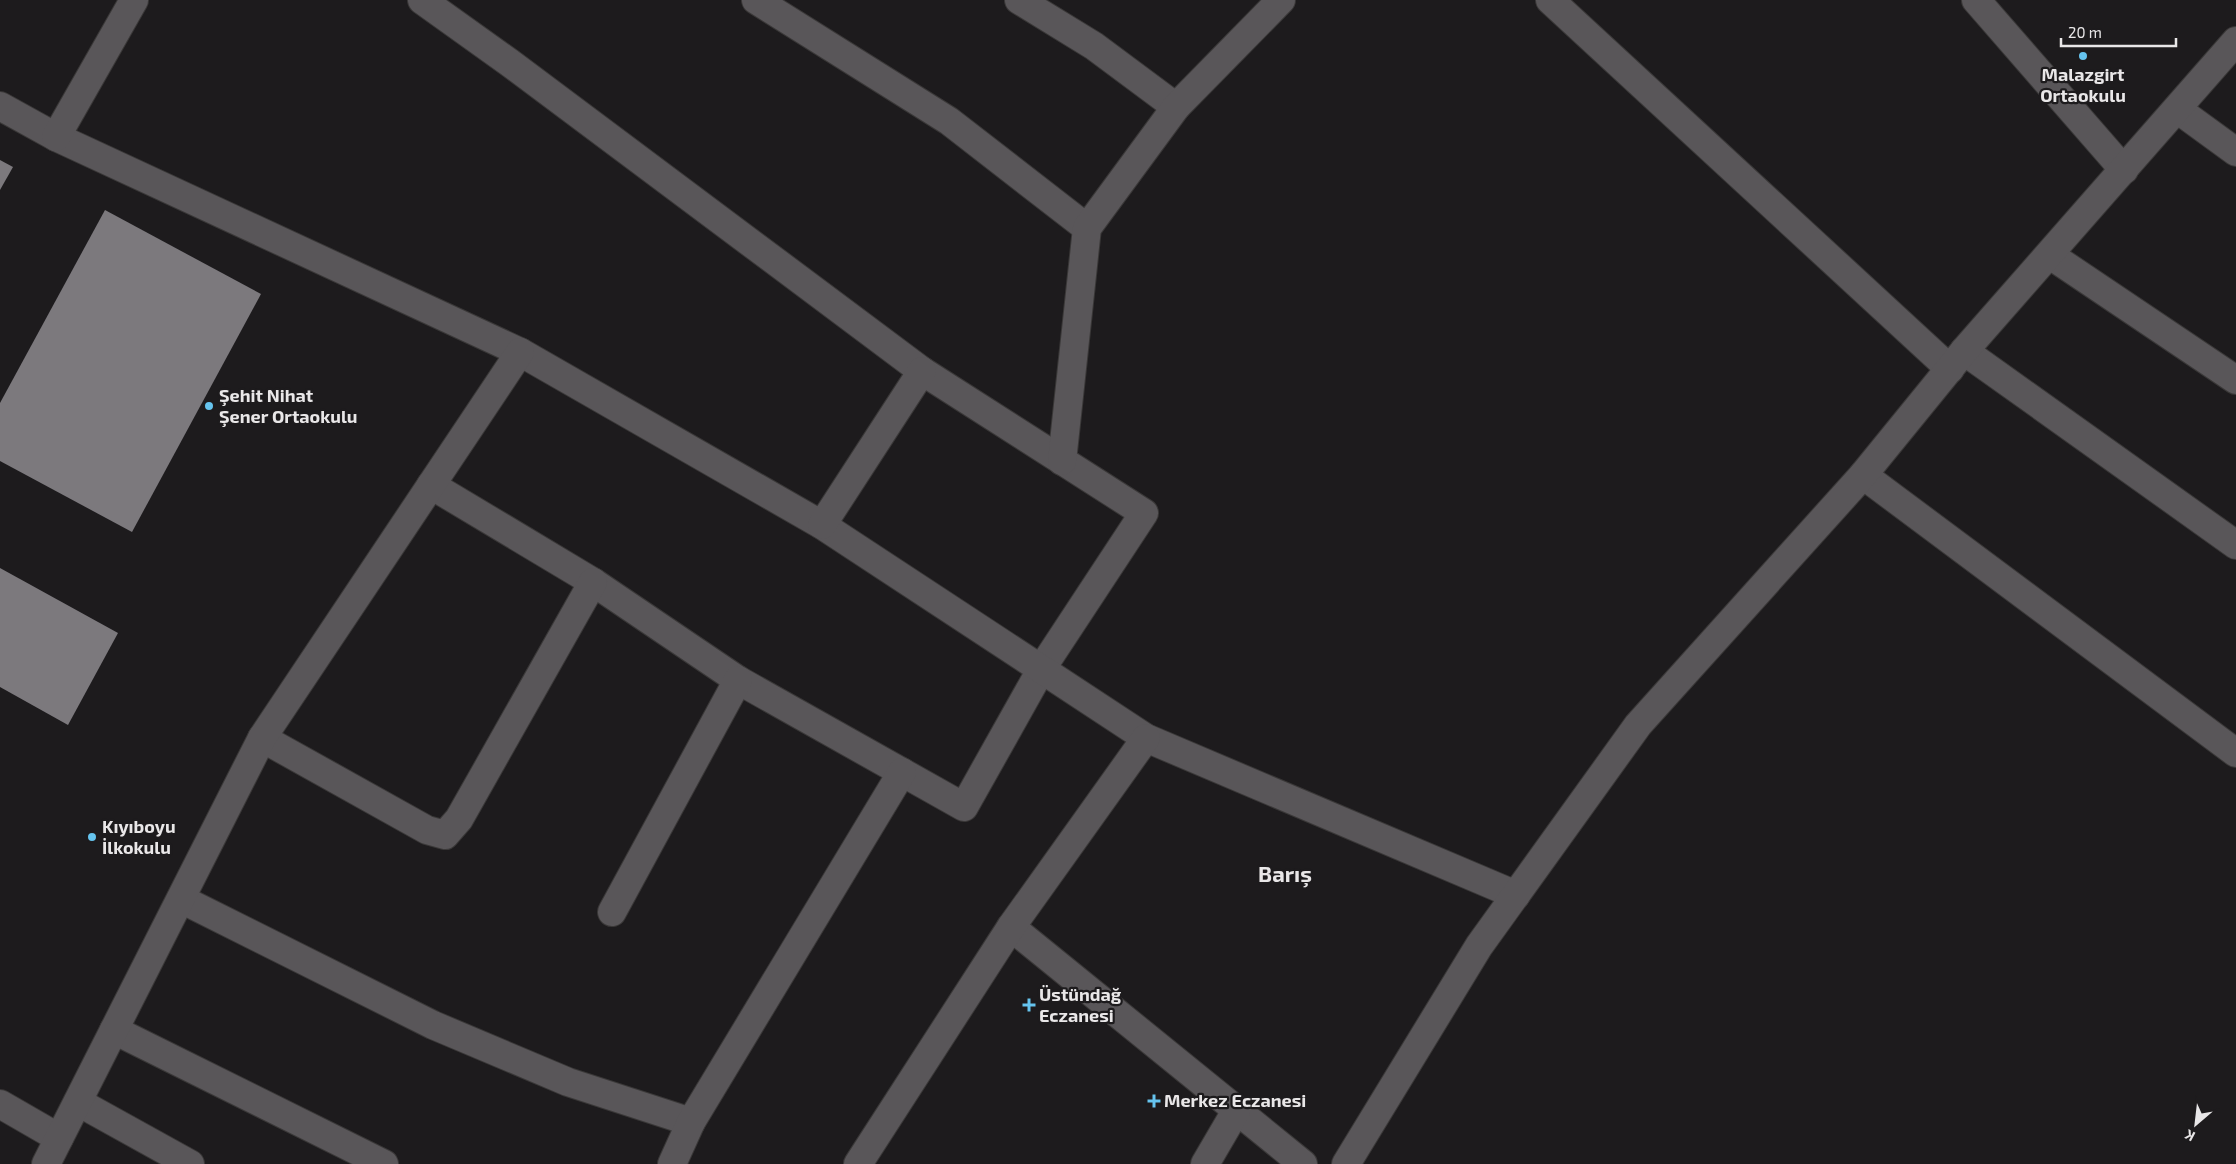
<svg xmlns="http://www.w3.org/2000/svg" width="2236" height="1164" font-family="'Exo 2',sans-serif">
<rect width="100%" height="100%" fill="#1d1b1d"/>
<g fill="#7c797d">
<polygon points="0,160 13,167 0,190"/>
<polygon points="105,210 261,294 132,532 0,461 0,403"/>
<polygon points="0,568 118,633 68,725 0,687"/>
</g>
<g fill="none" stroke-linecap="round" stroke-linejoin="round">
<g stroke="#3a3838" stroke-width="30">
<g id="minor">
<polyline points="422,0 510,63 922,371 1144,513 1042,668 964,807 738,680 593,582 431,485"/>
<polyline points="756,0 949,121 1087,228"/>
<polyline points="1019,0 1094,46 1176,107"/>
<polyline points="1550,0 1950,369"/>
<polyline points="1976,0 2124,170"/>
<polyline points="0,106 56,137 520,352 822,525 1146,738 1516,895"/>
<polyline points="2177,109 2236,152"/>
<polyline points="56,137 134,0"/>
<polyline points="2050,255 2236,380"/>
<polyline points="1964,351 2236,545"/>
<polyline points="1062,461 1087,228 1176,107 1281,0"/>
<polyline points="1863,475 2236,753"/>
<polyline points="822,525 922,371"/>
<polyline points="262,738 427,830 445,835 459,819 593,582"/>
<polyline points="181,899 433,1025 568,1082 691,1122"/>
<polyline points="612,912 738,680"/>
<polyline points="1011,927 1303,1164"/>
<polyline points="114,1030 384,1164"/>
<polyline points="78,1102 190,1164"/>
<polyline points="0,1104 59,1138"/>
<polyline points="46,1164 262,738 520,352"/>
<polyline points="672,1164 691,1122 902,772"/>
<polyline points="858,1164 1011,927 1146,738"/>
<polyline points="1205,1164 1236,1111"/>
<polyline points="1346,1164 1479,946 1638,725 1863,475 1964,351 2236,41"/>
</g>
</g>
<use href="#minor" stroke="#595659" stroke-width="28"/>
</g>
<g fill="#66c4ef" stroke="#1d1b1d" stroke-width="2">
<circle cx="2083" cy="56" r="5"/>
<circle cx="209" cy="406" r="5"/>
<circle cx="92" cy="837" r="5"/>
<path d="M1026.5 997.5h5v5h5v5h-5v5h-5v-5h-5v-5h5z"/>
<path d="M1151.5 1093.5h5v5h5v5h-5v5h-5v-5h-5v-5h5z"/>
</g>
<g text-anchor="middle" stroke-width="4.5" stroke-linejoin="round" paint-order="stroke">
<g font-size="18" font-weight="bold" fill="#e9e7e8" stroke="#1d1b1d" text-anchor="start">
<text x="2083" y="81" text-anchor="middle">Malazgirt<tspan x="2083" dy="21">Ortaokulu</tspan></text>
<text x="219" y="402">Şehit Nihat<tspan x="219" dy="21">Şener Ortaokulu</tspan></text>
<text x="102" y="833">Kıyıboyu<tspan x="102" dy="21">İlkokulu</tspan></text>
<text x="1039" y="1001">Üstündağ<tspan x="1039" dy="21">Eczanesi</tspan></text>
<text x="1164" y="1107">Merkez Eczanesi</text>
</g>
<g font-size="22" font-weight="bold" fill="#e9e7e8" stroke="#1d1b1d">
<text x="1285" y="882">Barış</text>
</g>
</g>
<g transform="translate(2196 1124) rotate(208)" stroke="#1d1b1d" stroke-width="4" paint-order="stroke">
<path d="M0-4L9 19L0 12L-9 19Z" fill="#e9e7e8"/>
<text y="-8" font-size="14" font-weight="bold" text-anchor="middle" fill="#e9e7e8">K</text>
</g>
<path d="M2061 38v8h115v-8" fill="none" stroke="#e9e7e8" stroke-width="2.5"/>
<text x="2068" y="38" font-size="15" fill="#e9e7e8" stroke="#1d1b1d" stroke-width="4" paint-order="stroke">20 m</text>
</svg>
